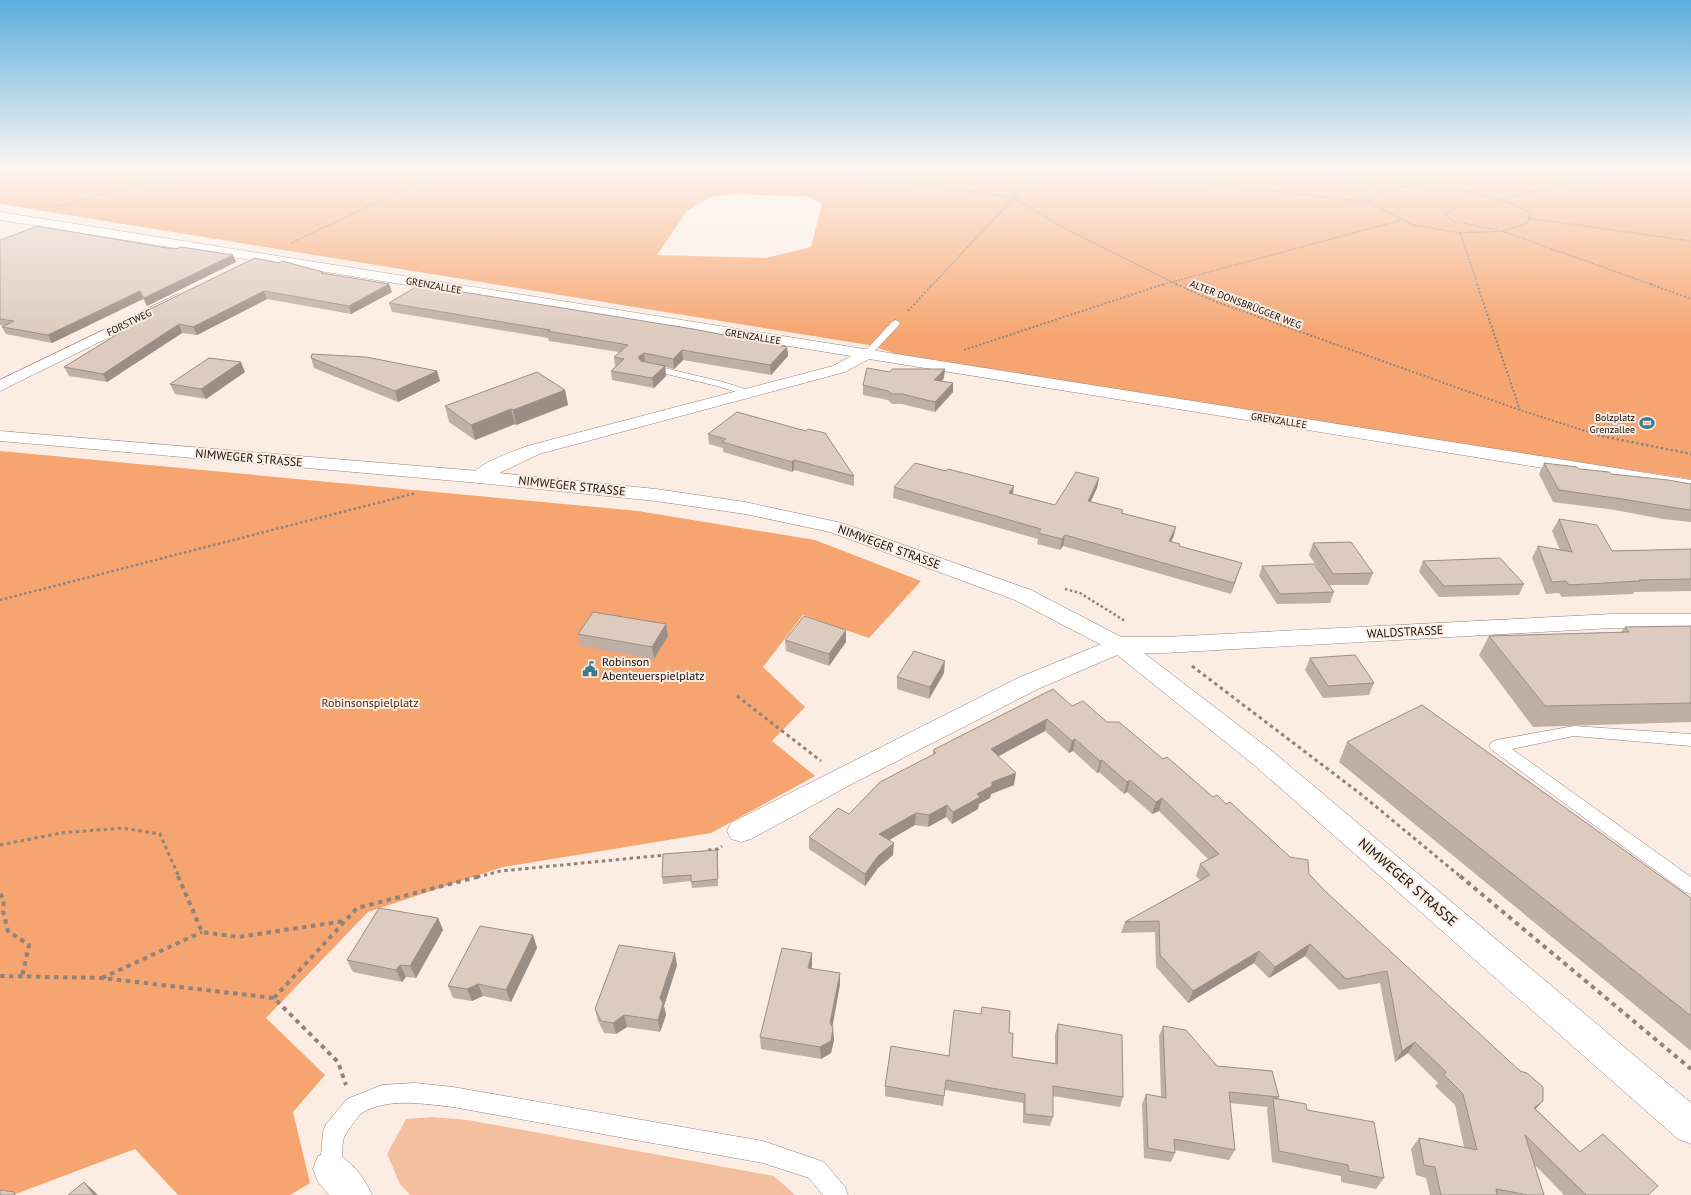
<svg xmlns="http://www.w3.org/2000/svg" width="1691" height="1195" font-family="'PT Sans',sans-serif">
<rect width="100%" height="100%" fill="#fcede4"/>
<polygon fill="#f4bf9e" points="432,1117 468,1120 774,1176 795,1195 410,1195 400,1184 387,1154 406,1119"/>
<g fill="#f6a570" fill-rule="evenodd">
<path d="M 0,167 L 1691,167 L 1691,479 L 923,363 L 869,345 L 0,204 ZM 735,194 L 809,197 L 822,204 L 811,247 L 766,258 L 657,255 L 687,211 L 711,197 Z"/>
<polygon points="0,451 638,511 815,540 921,581 869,638 803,615 763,667 805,707 772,741 815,776 711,833 503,867 368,912 266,1018 325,1075 293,1112 310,1183 290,1195 178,1195 135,1149 13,1195 0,1195"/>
</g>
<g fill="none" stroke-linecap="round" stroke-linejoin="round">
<g stroke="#938177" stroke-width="1">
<g id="service">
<polygon points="896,320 900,323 899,325 870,356 864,356 864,352 893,321"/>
<polygon points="648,364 723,382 752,391 754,393 749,396 717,386 645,369 643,367"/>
<polygon points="1574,726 1691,734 1691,746 1574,736 1512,749 1691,877 1691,894 1685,892 1492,750 1489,746 1492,742 1497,740"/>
<path d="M 415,1083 L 453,1087 L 763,1141 L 824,1162 L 845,1187 L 848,1195 L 823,1195 L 809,1178 L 763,1163 L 453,1107 C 424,1104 389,1097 362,1113 C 357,1117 349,1129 345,1135 C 340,1145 344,1164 339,1177 L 331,1180 L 323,1177 L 320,1169 L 323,1132 L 326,1124 L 347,1099 L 382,1085 Z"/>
</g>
</g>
<g stroke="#938177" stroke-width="1">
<g id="minor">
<path d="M 0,212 L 1691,480 L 1691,492 L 869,359 L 845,372 L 539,454 L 479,483 L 472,481 L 470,477 C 480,462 510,453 527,446 L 833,366 L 851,356 L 0,220 Z"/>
<polygon points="178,294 183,295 185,298 183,301 0,391 0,380"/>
<polygon points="1612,614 1691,614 1691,628 1612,628 1165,653 1122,653 1038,689 852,784 751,839 741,842 731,839 727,831 731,823 1020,677 1119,637 1165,637"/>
<path d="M 331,1151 C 350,1159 364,1176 372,1195 L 329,1195 L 318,1182 L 313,1169 L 318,1156 Z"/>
</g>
</g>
<g stroke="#938177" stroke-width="1">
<polygon id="secondary" points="0,431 479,471 656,489 745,502 842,523 1031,590 1127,640 1272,751 1691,1103 1691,1144 1678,1139 1254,765 1111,650 1015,600 830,532 745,514 656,501 479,483 0,441"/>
</g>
<g stroke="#8e837d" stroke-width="1.5" stroke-dasharray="1.5 1.5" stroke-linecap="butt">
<polyline points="802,167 1014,198 1064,228 1178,285"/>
<polyline points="1067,167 1368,202"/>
<polyline points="1310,167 1386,190"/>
<polyline points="1383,167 1415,187"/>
<polyline points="1446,167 1452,188"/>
<path d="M 1401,187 C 1447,187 1490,191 1531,213 L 1527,223 L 1503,231 L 1460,233 L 1413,225 L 1368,202 L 1375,193 Z"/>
<polyline points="1500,199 1636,167"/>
<polyline points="59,206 203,167"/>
<polyline points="1456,208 1449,211 1446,215 1453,221 1497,230"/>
<polyline points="1528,218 1691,241"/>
<polyline points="1502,231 1653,285"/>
<polyline points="1460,233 1478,285"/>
<polyline points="291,243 452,167"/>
<polyline points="932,285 1014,198 1040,167"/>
<polyline points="1161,285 1401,220"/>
</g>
<g stroke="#8e837d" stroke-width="2" stroke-dasharray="2 2" stroke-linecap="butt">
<polyline points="1176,284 1214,301 1520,410 1601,436"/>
<polyline points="1477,284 1520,410"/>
<polyline points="1650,284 1691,299"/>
<polyline points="908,311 933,284"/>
<polyline points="964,350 1164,284"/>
</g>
<g stroke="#8e837d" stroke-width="2.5" stroke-dasharray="2.5 2.5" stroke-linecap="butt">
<polyline points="1597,435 1691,454"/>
<polyline points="1065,589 1080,593 1125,621"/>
<polyline points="0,600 416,493"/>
</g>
<g stroke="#8e837d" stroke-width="3" stroke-dasharray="3.5 3.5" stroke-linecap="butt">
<polyline points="1192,666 1362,795 1461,877"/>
<polyline points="737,696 821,761"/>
<polyline points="0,845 61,833 122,828 160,834 179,877"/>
<polyline points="708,850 718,849 722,846"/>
<polyline points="477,877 501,871 665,855"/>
</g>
<g stroke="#8e837d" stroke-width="4" stroke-dasharray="4.5 4.5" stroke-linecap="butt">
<polyline points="178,876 202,932 238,937 345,921"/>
<polyline points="1460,876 1691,1069"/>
<polyline points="0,894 4,899 3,911 8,931 29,945 22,977"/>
<polyline points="0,976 102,978 274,998 338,1062 346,1085"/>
<polyline points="102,978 202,932"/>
<polyline points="274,998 357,908 481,876"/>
</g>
<use href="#service" fill="#fff" fill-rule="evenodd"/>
<use href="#minor" fill="#fff" fill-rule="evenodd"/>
<use href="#secondary" fill="#fff" fill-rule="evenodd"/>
</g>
<g fill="#bfafa4">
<polygon points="0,240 160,247 175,249 233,255 236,262 147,306 143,299 52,343 6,334 2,327 4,326 0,325"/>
<polygon points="323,272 323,273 392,292 351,314 267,299 197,335 182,333 107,382 69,376 64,367 152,313 150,309"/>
<polygon points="389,303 787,347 788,356 771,375 683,360 674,369 665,367 666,376 654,388 612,380 611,371 615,367 614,357 619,352 549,341 548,338 392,312"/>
<polygon points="311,358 437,371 440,381 398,402 314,368"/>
<polygon points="245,372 206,399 175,394 170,384"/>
<polygon points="890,372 944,378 942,381 953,383 953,392 935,412 902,404 892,404 888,400 863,395 863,385"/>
<polygon points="565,390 568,405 516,425 515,424 475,440 449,422 445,406"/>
<polygon points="708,434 854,476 854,486 794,470 792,472 723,452 723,448 709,444"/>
<polygon points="1544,463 1611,474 1691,484 1691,522 1663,519 1615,510 1553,502 1539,474"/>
<polygon points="946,471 1014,486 1013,494 1055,505 1099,478 1097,488 1091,502 1123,510 1122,513 1176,527 1173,538 1171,541 1179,546 1242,563 1231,594 1063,546 1060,550 1037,544 1038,539 893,498 894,487"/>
<polygon points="1559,519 1612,551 1691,549 1691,591 1634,592 1633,594 1562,597 1559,593 1546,594 1532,558 1538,546 1560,550 1552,531"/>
<polygon points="1313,543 1373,573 1368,585 1329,585 1309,555"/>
<polygon points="1423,561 1524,584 1519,595 1439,597 1419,572"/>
<polygon points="1262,566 1334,592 1330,603 1277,604 1259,576"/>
<polygon points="1691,626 1691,722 1533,727 1479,655 1489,636 1621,632 1625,627"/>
<polygon points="578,634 668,636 654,659 580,646"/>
<polygon points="785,640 846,642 829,666 786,651"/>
<polygon points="1310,658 1374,683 1369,695 1323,698 1305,670"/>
<polygon points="944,673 929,699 897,689 897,677"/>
<polygon points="1072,706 1107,722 1163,759 1213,797 1226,804 1309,874 1536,1109 1580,1152 1648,1195 1564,1195 1535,1165 1544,1195 1430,1195 1426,1178 1416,1175 1411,1149 1419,1138 1464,1147 1455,1105 1435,1086 1438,1083 1408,1053 1395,1062 1380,983 1339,990 1305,956 1269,978 1254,963 1188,1003 1156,967 1155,932 1121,933 1125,922 1200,880 1196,876 1200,864 1208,859 1159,811 1152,814 1127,792 1124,794 1099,772 1097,773 1073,751 1069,753 1045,731 998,756 1014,785 991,794 990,798 979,804 978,809 952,824 946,817 928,827 915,825 889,840 893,855 878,868 865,886 809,849 809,837 849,814 933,755 933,750"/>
<polygon points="1347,742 1691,898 1691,1051 1339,762"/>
<polygon points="718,856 718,886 692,888 691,881 663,884 662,877"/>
<polygon points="438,918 443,930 416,978 406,977 402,982 353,972 347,960"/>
<polygon points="533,935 537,948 511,1002 483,996 472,1001 453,998 448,986"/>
<polygon points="812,953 812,965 811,969 840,984 832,1026 834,1040 831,1053 821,1059 761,1049 760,1037"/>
<polygon points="677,965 664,1006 666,1015 660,1032 627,1027 616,1034 604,1033 598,1021 595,1009"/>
<polygon points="982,1007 1009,1033 1012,1057 1055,1063 1055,1034 1058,1024 1123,1097 1120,1107 1053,1096 1053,1117 1050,1126 1023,1123 1023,1103 945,1090 943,1106 885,1096 885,1086 948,1056 981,1014"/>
<polygon points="1163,1026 1217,1066 1279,1097 1278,1099 1307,1110 1384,1178 1376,1189 1341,1182 1341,1176 1272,1162 1267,1110 1268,1107 1230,1103 1235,1150 1229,1160 1175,1150 1175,1153 1171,1162 1144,1158 1142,1104 1146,1094 1161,1097 1159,1036"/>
</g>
<g fill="#9b8e86">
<polygon points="233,255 236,262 147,306 144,298"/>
<polygon points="389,284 392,292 351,314 349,306"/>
<polygon points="140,291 143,299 52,343 48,335"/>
<polygon points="264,291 267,299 197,335 193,327"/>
<polygon points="179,324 182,333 107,382 103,374"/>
<polygon points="787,347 788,356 771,375 770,365"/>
<polygon points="682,350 683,360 674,369 673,359"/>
<polygon points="644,353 645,363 640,367 638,357"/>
<polygon points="241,362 245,372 206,399 201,389"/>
<polygon points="665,366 666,376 654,388 652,378"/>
<polygon points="945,369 944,378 934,389 934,380"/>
<polygon points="437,371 440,381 398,402 395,391"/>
<polygon points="953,383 953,392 935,412 935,402"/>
<polygon points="565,390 568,405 516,425 513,410"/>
<polygon points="511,409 515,424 475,440 471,425"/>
<polygon points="794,460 794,470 792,472 792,462"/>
<polygon points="1099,478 1097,488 1086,511 1088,501"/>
<polygon points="1014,486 1012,497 1009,493"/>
<polygon points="1176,527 1173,538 1166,551 1169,541"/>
<polygon points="1065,535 1063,546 1060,550 1062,539"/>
<polygon points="1242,563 1238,574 1231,594 1234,583"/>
<polygon points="666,624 668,636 654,659 652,647"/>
<polygon points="846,630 846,642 829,666 829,654"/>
<polygon points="945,661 944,673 929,699 930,687"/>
<polygon points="1047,719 1045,731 990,761 991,749"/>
<polygon points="1075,739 1073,751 1069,753 1072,741"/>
<polygon points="1102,760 1099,772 1097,773 1100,761"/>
<polygon points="1016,773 1014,785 991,794 990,798 979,804 978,809 952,824 953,812 992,782"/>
<polygon points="1130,780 1127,792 1124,794 1127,782"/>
<polygon points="1162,798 1159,811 1152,814 1156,802"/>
<polygon points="947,805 946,817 928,827 929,815"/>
<polygon points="916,813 915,825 879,846 879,834"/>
<polygon points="894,843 893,855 878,868 865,886 865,874 878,856"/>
<polygon points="717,850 718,856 718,886 718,879"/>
<polygon points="438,918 443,930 416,978 410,966"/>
<polygon points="533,935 537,948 511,1002 506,990"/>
<polygon points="1310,944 1305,956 1269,978 1275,967"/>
<polygon points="1259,951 1254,963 1188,1003 1193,991"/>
<polygon points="675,953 677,965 664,1006 666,1015 660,1032 658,1020 660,998"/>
<polygon points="812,953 812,965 809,980 808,968"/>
<polygon points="400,965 406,977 402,982 396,970"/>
<polygon points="840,973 840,984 831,1035 830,1023"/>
<polygon points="478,984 483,996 472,1001 467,989"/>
<polygon points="624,1015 627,1027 616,1034 613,1023"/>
<polygon points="833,1028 834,1040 831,1053 821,1059 820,1047"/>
<polygon points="1415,1042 1408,1053 1395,1062 1402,1051"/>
<polygon points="1543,1101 1533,1112 1534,1108"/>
<polygon points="84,1182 95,1192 98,1195 94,1195"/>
</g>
<g fill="#decbbf" stroke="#9b8e86">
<polygon points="38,226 160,247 175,249 181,247 233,255 144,298 140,291 48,335 2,327 14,321 0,319 0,240"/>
<polygon points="255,258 279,263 282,261 323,272 321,273 389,284 349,306 264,291 193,327 179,324 103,374 64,367 152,313 150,309"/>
<polygon points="419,285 693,329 787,347 770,365 682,350 673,359 644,353 638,357 641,361 665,366 652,378 611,371 624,359 614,357 628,345 547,331 550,330 389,303"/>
<polygon points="312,354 366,357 437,371 395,391 311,358"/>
<polygon points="209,358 241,362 201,389 170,384"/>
<polygon points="867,368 890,372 892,369 945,369 934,380 953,383 935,402 902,394 892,394 888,391 863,385"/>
<polygon points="537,372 565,390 513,410 511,409 471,425 445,406"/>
<polygon points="737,412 806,431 808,429 825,433 854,476 794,460 792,462 722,442 726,439 708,434"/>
<polygon points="915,463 946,471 948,469 1014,486 1009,493 1055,505 1076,472 1099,478 1088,501 1123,510 1121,513 1176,527 1169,541 1180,544 1179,546 1242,563 1234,583 1065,535 1062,539 1038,533 1041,529 894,487"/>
<polygon points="1544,463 1577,467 1579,469 1609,472 1611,474 1668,480 1691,484 1691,510 1670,507 1622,499 1559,490"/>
<polygon points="1559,519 1597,525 1612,551 1691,549 1691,579 1639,580 1640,581 1569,585 1566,581 1552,582 1538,546 1572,552"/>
<polygon points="1351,542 1373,573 1333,574 1313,543"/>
<polygon points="1500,558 1524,584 1444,586 1423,561"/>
<polygon points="1314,564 1334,592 1280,594 1262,566"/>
<polygon points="593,612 666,624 652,647 578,634"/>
<polygon points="804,616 846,630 829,654 785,640"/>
<polygon points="1691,626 1691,703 1545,706 1489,636 1629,632 1625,627"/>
<polygon points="914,651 945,661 930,687 897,677"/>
<polygon points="1355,655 1374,683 1328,686 1310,658"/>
<polygon points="1053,689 1072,706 1083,701 1107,722 1119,722 1163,759 1167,757 1213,797 1217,795 1226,804 1230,802 1290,857 1308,860 1309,874 1324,890 1520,1071 1527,1073 1543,1087 1543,1101 1534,1108 1580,1152 1603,1134 1658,1186 1648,1195 1586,1195 1525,1135 1544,1195 1528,1195 1496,1189 1497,1195 1441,1195 1435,1167 1424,1165 1419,1138 1477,1150 1463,1094 1444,1075 1446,1072 1415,1042 1402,1051 1387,971 1346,979 1310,944 1275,967 1259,951 1193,991 1160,955 1159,921 1125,922 1210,875 1200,864 1219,854 1162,798 1156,802 1130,780 1127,782 1102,760 1100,761 1075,739 1072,741 1047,719 991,749 1016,773 992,782 992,786 977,794 980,797 953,812 947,805 929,815 916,813 879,834 894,843 878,856 865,874 809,837 838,808 849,814 880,782 936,753 933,750"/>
<polygon points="1422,705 1691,898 1691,1016 1347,742"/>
<polygon points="717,850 718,879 691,882 691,875 662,877 663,854"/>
<polygon points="379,908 438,918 410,966 400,965 396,970 347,960"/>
<polygon points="480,926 533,935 506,990 478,984 467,989 448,986"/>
<polygon points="619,945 675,953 660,998 663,1003 658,1020 624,1015 613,1023 601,1021 595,1009"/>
<polygon points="782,948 812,953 808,968 840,973 830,1023 833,1028 831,1041 820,1047 760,1037"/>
<polygon points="982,1007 1010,1011 1009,1033 1013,1033 1012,1057 1057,1064 1058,1024 1122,1035 1123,1097 1053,1086 1053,1117 1025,1114 1025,1094 946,1080 944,1096 885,1086 891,1046 949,1056 954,1010 981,1014"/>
<polygon points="1163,1026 1186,1030 1217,1066 1272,1071 1279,1097 1229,1092 1235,1150 1174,1139 1175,1153 1148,1148 1146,1094 1166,1098"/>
<polygon points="1273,1098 1306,1104 1307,1110 1374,1122 1384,1178 1349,1171 1348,1165 1279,1151"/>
<polygon points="84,1182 94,1195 68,1195"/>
<polygon points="0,1190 14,1192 15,1195 0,1195"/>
</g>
<linearGradient id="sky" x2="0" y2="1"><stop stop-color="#5baede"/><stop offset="0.5" stop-color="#fef7f3"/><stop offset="1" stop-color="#fef7f3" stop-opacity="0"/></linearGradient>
<rect width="1691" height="335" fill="url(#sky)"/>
<defs>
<g id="stadium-bare" transform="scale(1.2)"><path d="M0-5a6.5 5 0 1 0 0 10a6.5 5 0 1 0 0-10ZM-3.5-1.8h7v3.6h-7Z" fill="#3d7a91" stroke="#fcede4" stroke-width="2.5" paint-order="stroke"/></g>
<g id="civic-bare" transform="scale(1.2)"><path d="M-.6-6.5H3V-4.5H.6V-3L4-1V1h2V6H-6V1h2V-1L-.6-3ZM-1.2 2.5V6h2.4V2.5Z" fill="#3d7a91" stroke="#fcede4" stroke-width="2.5" paint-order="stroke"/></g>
</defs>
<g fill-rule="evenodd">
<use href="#stadium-bare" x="1647" y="423"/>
<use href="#civic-bare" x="590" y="669"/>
</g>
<g text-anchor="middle" stroke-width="4" stroke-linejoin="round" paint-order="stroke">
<g font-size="10" fill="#16100c" stroke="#fcede4">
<text transform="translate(434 285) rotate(10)" y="4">GRENZALLEE</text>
<text transform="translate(1246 304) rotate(21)" y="4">ALTER DONSBRÜGGER WEG</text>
<text transform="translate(129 322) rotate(-26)" y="4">FORSTWEG</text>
<text transform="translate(753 336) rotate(9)" y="4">GRENZALLEE</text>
<text transform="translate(1279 420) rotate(9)" y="4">GRENZALLEE</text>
</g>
<g font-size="10" fill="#16100c" stroke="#fcede4" text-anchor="end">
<text x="1635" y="421">Bolzplatz<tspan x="1635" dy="12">Grenzallee</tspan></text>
</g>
<g font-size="12" fill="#16100c" stroke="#fcede4">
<text transform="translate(249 458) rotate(5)" y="4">NIMWEGER STRASSE</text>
<text transform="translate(572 486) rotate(6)" y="4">NIMWEGER STRASSE</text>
<text transform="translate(889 547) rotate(20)" y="4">NIMWEGER STRASSE</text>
<text transform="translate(1405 632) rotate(-3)" y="4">WALDSTRASSE</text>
</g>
<g font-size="12" fill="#16100c" stroke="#fcede4" text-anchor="start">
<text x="602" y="666">Robinson<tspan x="602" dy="14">Abenteuerspielplatz</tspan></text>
</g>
<g font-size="12" fill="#4d2c16" stroke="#fcede4">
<text x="370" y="707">Robinsonspielplatz</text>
</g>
<g font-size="14" fill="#16100c" stroke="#fcede4">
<text transform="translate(1408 882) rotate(41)" y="5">NIMWEGER STRASSE</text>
</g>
</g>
</svg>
